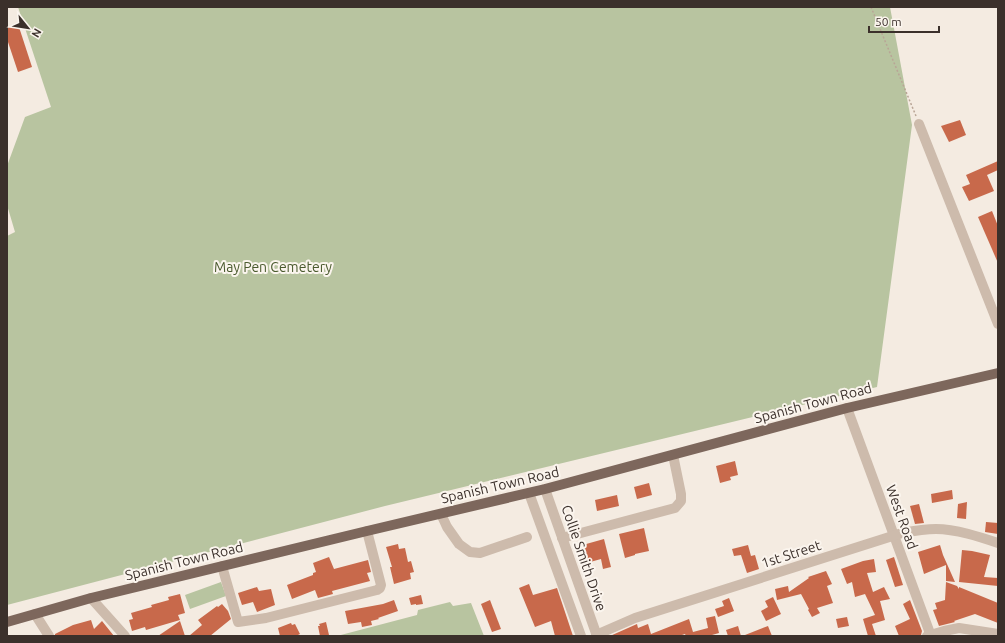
<svg xmlns="http://www.w3.org/2000/svg" width="1005" height="643" font-family="Ubuntu,sans-serif">
<rect width="100%" height="100%" fill="#f4ebe1"/>
<g fill="#b8c4a0">
<polygon points="18,7 890,7 912,125 877,387 385,506 7,605 7,236 15,232 7,205 7,166 25,117 51,107"/>
<polygon points="221,582 226,596 190,609 185,595"/>
<polygon points="450,602 453,606 471,603 484,636 337,636 417,615 418,610"/>
</g>
<g fill="#c8694b">
<polygon points="18,24 32,67 18,72 7,39 7,28"/>
<polygon points="960,120 966,135 949,142 941,126"/>
<polygon points="998,161 998,170 987,175 994,191 969,201 962,187 970,184 966,175"/>
<polygon points="992,211 998,226 998,263 978,217"/>
<polygon points="735,461 738,475 730,477 731,480 720,483 716,466"/>
<polygon points="649,483 652,495 637,499 634,487"/>
<polygon points="952,490 953,499 932,503 931,494"/>
<polygon points="617,495 619,506 597,511 595,500"/>
<polygon points="967,502 966,519 957,518 958,504"/>
<polygon points="919,504 924,523 915,524 910,506"/>
<polygon points="986,522 998,523 998,534 985,532"/>
<polygon points="644,528 649,551 635,554 635,555 625,558 619,534"/>
<polygon points="604,539 611,567 603,569 601,559 583,564 579,546"/>
<polygon points="398,544 399,549 405,548 408,562 411,561 414,572 410,573 411,579 394,584 390,567 392,567 386,547"/>
<polygon points="748,545 751,556 755,555 759,569 747,573 741,555 734,556 732,549"/>
<polygon points="940,545 943,555 955,582 946,581 946,565 924,574 918,552"/>
<polygon points="962,550 972,551 990,555 984,577 998,578 998,586 959,582"/>
<polygon points="329,557 334,569 368,560 371,572 367,573 370,581 332,591 333,594 318,598 315,590 292,599 287,585 313,575 313,573 316,572 313,563"/>
<polygon points="894,557 903,585 895,587 886,560"/>
<polygon points="874,559 876,572 867,573 873,592 884,587 890,599 880,601 885,620 872,624 876,636 868,636 863,619 875,615 865,594 855,597 852,582 847,584 841,569 863,561"/>
<polygon points="826,571 832,584 827,586 833,603 817,608 820,613 812,617 808,610 809,609 801,594 777,600 775,589 788,586 789,592 809,578 808,577"/>
<polygon points="946,582 957,586 959,589 959,587 998,603 998,623 975,614 954,621 955,622 939,626 933,610 937,609 935,603 945,600"/>
<polygon points="529,584 533,595 557,588 573,636 555,636 551,621 535,627 519,588"/>
<polygon points="257,587 259,591 271,589 275,605 257,612 253,602 242,605 238,593"/>
<polygon points="180,594 185,613 178,615 180,620 146,630 145,627 132,631 129,620 133,619 131,613 152,607 151,605 169,600 168,597"/>
<polygon points="421,595 423,604 416,605 416,604 411,605 409,598"/>
<polygon points="773,597 781,614 766,621 761,611 768,607 765,601"/>
<polygon points="729,598 734,611 718,617 715,609 724,606 722,601"/>
<polygon points="394,600 398,611 378,618 379,619 371,621 372,625 362,627 361,622 348,624 345,611 383,604"/>
<polygon points="490,600 501,629 492,632 481,604"/>
<polygon points="910,600 922,631 921,635 918,636 899,636 895,626 910,619 903,604"/>
<polygon points="222,604 228,611 231,619 210,636 189,636 202,625 198,620 217,606 218,607"/>
<polygon points="715,616 719,633 712,635 712,636 686,636 685,634 679,636 610,636 637,624 638,628 648,624 651,634 689,619 693,632 708,628 706,618"/>
<polygon points="847,617 849,626 838,628 836,619"/>
<polygon points="91,620 94,629 102,621 114,636 55,636 55,634 73,625"/>
<polygon points="180,621 185,636 158,636"/>
<polygon points="326,622 329,635 320,636 318,626 320,626 319,624"/>
<polygon points="291,623 292,625 295,624 300,634 296,636 280,636 278,628"/>
<polygon points="738,626 741,636 728,636 726,630"/>
<polygon points="768,626 772,636 745,636 745,635"/>
</g>
<g fill="none" stroke-linecap="round" stroke-linejoin="round">
<polyline stroke="#b9a596" stroke-width="1.5" stroke-dasharray="2 2" stroke-linecap="butt" points="871,7 916,116"/>
<g stroke="#cdbbac" stroke-width="10">
<polyline points="919,124 998,324"/>
<polyline points="847,408 931,636"/>
<polyline points="545,489 597,636"/>
<polyline points="529,493 581,636"/>
<polyline points="441,514 447,527 459,544 470,552 480,553 527,537"/>
<polyline points="562,538 675,508 681,501 681,494 673,455"/>
<polyline points="222,566 238,622 266,618 377,590 380,588 381,585 367,531"/>
<polyline points="91,598 125,636"/>
<polyline points="35,614 49,636"/>
<path d="M 596,635 L 635,618 L 902,533 C 913,531 925,529 936,529 C 956,529 980,537 998,543"/>
<polyline points="927,636 944,631 959,628 998,634"/>
</g>
<polyline stroke="#7d675c" stroke-width="10" points="7,622 91,598 367,531 545,489 847,408 998,373"/>
</g>
<g text-anchor="middle" stroke-width="4" stroke-linejoin="round" paint-order="stroke">
<g font-size="14" fill="#4a5a2e" stroke="#fbf5ee">
<text x="273" y="272">May Pen Cemetery</text>
</g>
<g font-size="14" fill="#3b302b" stroke="#fbf5ee">
<text transform="translate(813 403) rotate(-15)" y="5">Spanish Town Road</text>
<text transform="translate(500 485) rotate(-13)" y="5">Spanish Town Road</text>
<text transform="translate(902 517) rotate(70)" y="5">West Road</text>
<text transform="translate(791 554) rotate(-18)" y="5">1st Street</text>
<text transform="translate(584 558) rotate(71)" y="5">Collie Smith Drive</text>
<text transform="translate(184 561) rotate(-14)" y="5">Spanish Town Road</text>
</g>
</g>
<rect width="1005" height="643" fill="none" stroke="#3b302b" stroke-width="16"/>
<g transform="translate(28 28) rotate(120)" stroke="#fbf5ee" stroke-width="3" paint-order="stroke">
<path d="M0-3L7 15L0 10L-7 15Z" fill="#3b302b"/>
<text y="-6" font-size="11" font-weight="bold" text-anchor="middle" fill="#3b302b">N</text>
</g>
<path d="M869 26v6h70v-6" fill="none" stroke="#3b302b" stroke-width="2"/>
<text x="875" y="26" font-size="12" fill="#3b302b" stroke="#fbf5ee" stroke-width="3" paint-order="stroke">50 m</text>
</svg>
